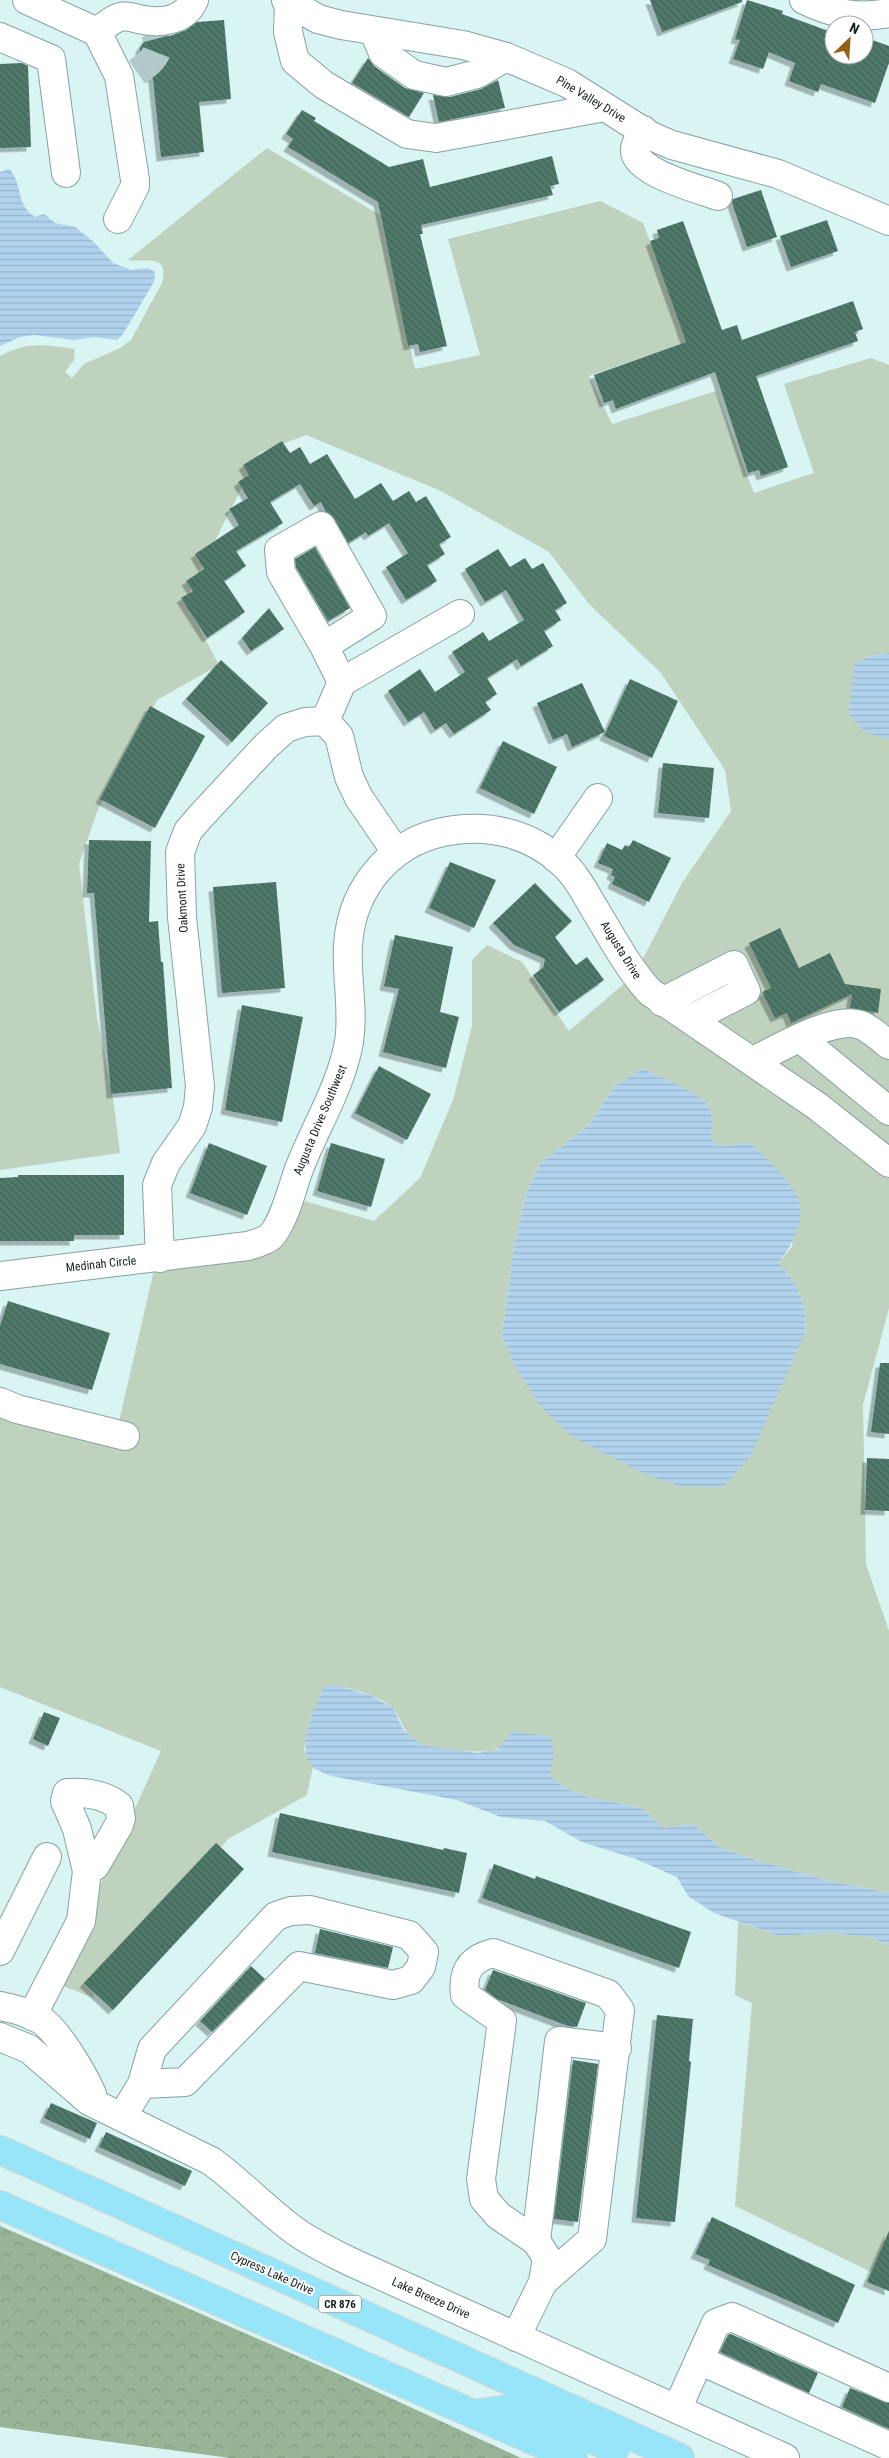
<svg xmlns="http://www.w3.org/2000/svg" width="889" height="2458" font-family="'Roboto Condensed',sans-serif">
<defs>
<pattern id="forest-crowns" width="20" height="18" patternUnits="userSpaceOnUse" patternTransform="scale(1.25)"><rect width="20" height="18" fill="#98b497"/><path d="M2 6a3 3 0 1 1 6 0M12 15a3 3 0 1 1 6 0" fill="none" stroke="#829a82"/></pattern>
<pattern id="water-rules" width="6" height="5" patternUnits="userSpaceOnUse" patternTransform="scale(1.25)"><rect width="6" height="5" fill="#b0d2ed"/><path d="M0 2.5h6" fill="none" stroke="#96b4cb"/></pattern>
<pattern id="building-back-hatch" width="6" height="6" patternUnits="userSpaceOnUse" patternTransform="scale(1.25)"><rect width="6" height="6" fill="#50796a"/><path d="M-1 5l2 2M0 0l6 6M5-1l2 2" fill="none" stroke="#416357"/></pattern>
<filter id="shadow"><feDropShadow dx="-4.5" dy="4.5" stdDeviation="0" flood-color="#0004"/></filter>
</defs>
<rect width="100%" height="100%" fill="#d8f4f3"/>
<g fill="#bfd2be" fill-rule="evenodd">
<path d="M 267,148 L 380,215 L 415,369 L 480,355 L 448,239 L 600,201 L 643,223 L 689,341 L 589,376 L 612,424 L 716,391 L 754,493 L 814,473 L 784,384 L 871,358 L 889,365 L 889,653 L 867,657 L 885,739 L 889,738 L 889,1308 L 863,1405 L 866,1564 L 889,1631 L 889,1893 L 829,1881 L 749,1858 L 719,1847 L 693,1824 L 663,1828 L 641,1808 L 588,1797 L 565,1788 L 549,1776 L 554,1752 L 514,1731 C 509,1737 502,1748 495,1750 C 484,1754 429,1750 419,1744 C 400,1732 403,1718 392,1708 C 379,1695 342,1684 324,1686 L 310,1721 L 304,1750 L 313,1767 L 307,1795 L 228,1839 L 93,1996 L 96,1999 L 56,1983 L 161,1751 L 0,1687 L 0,1407 L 114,1443 L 154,1270 L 269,1250 L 304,1201 L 374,1221 L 420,1178 L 453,1100 L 472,1026 L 472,960 L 487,945 L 522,962 L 569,1031 L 635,974 L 682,883 L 731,811 L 725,770 L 661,673 L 589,604 L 549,552 L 441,491 L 306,435 L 259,453 L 185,601 L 219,665 L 157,700 L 97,812 L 79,864 L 97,1018 L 114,1105 L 120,1153 L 0,1170 L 0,356 C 28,341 45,345 75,349 L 74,360 L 65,372 L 72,378 L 84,364 L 120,348 L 131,340 L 162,283 C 170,252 145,263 128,260 ZM 641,1069 C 654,1073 699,1094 707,1104 C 714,1114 713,1126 711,1138 L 716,1145 L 732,1146 L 793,1245 L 779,1263 C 799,1287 807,1302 805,1333 L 516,1368 L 502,1336 L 514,1247 L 527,1191 L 540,1164 L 588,1126 L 615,1086 Z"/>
<polygon points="738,1922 779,1936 830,1933 870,1937 889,1945 889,2241 873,2273 735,2206 752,2003 735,1995"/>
</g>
<polygon fill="url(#forest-crowns)" points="0,2226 334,2372 521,2458 230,2458 0,2427"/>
<g fill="url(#water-rules)">
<path d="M 9,169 C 24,184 14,203 35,217 L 44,214 L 55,223 L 75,227 L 94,242 L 113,263 L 131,270 L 148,268 L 155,272 L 154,282 L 123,334 L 117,340 L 94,337 L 74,340 L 34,335 L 20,337 L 0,346 L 0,172 Z"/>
<polygon points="889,653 889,738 886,739 865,732 849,715 854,665 867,657"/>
<path d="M 641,1069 C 654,1073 700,1094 707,1104 C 714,1114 713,1126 711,1138 L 716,1145 L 732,1146 L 749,1141 C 793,1187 823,1201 779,1263 C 799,1287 807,1302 805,1333 L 750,1457 L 723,1487 L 679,1486 L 647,1475 L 571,1436 L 540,1406 L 516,1368 L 502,1336 L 514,1247 L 527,1191 L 540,1164 L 588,1126 L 615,1086 Z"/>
<path d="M 336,1685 L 372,1696 L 393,1708 L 404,1731 L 421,1745 L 477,1753 L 497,1750 L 513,1731 L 551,1737 L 554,1752 L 550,1776 L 565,1788 L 588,1797 L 641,1808 L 663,1828 L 693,1824 L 719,1847 L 749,1858 L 829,1881 L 889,1893 L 889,1945 L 870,1937 L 830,1933 L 779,1936 L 714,1913 L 688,1896 L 677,1877 L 636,1859 L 582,1842 L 545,1821 L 501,1817 L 457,1800 L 331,1776 C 326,1773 317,1771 313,1767 C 294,1749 316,1706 324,1686 Z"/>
</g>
<g fill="url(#building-back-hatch)" filter="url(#shadow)">
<polygon points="650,0 742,0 742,2 662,32"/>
<polygon points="747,0 783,11 782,14 834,33 834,55 864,55 864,37 889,46 889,63 875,103 821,84 818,92 789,81 795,63 769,52 763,69 733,59 740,40 735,39"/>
<polygon points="224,20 231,99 199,102 204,152 161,157 153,79 140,65 140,48 148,36 170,36 186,30 197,22"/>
<polygon points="368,58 374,66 405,88 424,93 409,117 352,83"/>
<polygon points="22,63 28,66 31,147 0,148 0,64"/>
<polygon points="498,80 505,108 439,122 433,95 450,97 481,89"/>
<polygon points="302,110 316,118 314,121 389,167 423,159 430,187 552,156 559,184 550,186 553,195 421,225 423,234 420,234 447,346 420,352 418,344 408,346 378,202 288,147 293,139 286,134"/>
<polygon points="761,190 777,237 747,247 732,203 733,199"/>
<polygon points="827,220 838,251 791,267 780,236"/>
<polygon points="683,221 722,330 737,325 742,340 853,301 863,329 855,332 858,341 756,376 788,467 761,476 759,470 748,473 715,372 616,409 613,400 604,403 594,375 686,342 650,241 659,238 657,230"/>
<polygon points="282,441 290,453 300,447 310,464 327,454 355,499 381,483 393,501 409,491 416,502 426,496 451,537 439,544 445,554 427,565 437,581 406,600 386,567 408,553 389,523 368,536 366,532 348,543 334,518 326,512 321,502 314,506 300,484 270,502 283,523 236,551 246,566 224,581 245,612 207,638 181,598 193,591 186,581 204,569 195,554 239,525 229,509 248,498 238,482 249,475 243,465"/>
<polygon points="315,547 350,608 328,621 296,567 295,559"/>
<polygon points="498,549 510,567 525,558 532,569 543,563 567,603 555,610 561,620 544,631 553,646 521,666 517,659 487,678 497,694 485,702 491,710 454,734 446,723 435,730 424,712 408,722 388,691 420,669 435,692 465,672 452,652 483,632 489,641 524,620 506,590 485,602 465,569"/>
<polygon points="269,608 284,629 251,651 242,638"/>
<polygon points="221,660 268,703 232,742 186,699"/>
<polygon points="630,679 678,701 652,758 604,736"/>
<polygon points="582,683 605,732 572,747 567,734 553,740 537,703"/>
<polygon points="150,706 205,736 155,828 100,799"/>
<polygon points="503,741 557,767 534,814 480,788"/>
<polygon points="663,763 714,768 709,818 658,813"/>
<polygon points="89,840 151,841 149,922 158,921 161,962 163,962 172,1088 111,1094 94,893 87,893"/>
<polygon points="633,840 671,858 649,902 612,884 615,877 611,875 613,869 598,863 607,843 622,850 625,845 629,847"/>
<polygon points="450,862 496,880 474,928 429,908"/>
<polygon points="276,882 285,988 222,993 213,887"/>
<polygon points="535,883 572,921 555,937 576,965 587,957 604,980 559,1012 533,975 543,968 545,959 514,945 493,923"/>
<polygon points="780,928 799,968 830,953 845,984 881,989 878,1013 850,1008 852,994 791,1023 787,1013 775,1018 762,992 771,988 749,943"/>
<polygon points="395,935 453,947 440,1012 459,1017 446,1068 383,1052 399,989 384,986"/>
<polygon points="242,1005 303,1017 282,1122 225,1110"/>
<polygon points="379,1066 431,1094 407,1140 355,1113"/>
<polygon points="209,1143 267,1166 247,1215 190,1193"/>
<polygon points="331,1143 385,1159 371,1207 317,1191"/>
<polygon points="18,1175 124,1175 124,1235 74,1235 74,1241 0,1241 0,1178 18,1177"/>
<polygon points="8,1301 110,1333 92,1390 0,1364 0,1326"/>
<polygon points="880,1363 889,1363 889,1434 871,1432"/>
<polygon points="867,1458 889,1459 889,1511 865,1510"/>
<polygon points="44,1712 60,1718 48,1746 33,1739"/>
<polygon points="280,1813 443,1850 444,1848 467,1853 459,1893 272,1852"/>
<polygon points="216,1843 244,1869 113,2010 84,1983"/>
<polygon points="494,1864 535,1879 536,1876 691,1932 679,1968 482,1898"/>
<polygon points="320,1929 393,1947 388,1968 315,1953"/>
<polygon points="251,1966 265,1979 212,2032 200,2021"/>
<polygon points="493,1970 586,2003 577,2027 568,2026 497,1999 485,1990"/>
<polygon points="657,2015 693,2019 689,2061 691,2062 675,2222 636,2218"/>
<polygon points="573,2060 598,2064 578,2222 554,2219"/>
<polygon points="51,2103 97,2123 90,2139 44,2118"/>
<polygon points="106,2132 192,2171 185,2186 99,2147"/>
<polygon points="712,2217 855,2285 838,2323 708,2265 710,2260 695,2254"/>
<polygon points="889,2231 889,2291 867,2282"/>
<polygon points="731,2334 818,2373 809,2393 720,2352 728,2335"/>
<polygon points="850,2388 889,2403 889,2429 842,2407"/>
</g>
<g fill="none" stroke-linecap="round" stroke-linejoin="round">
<path stroke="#b1c9c8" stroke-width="28" stroke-dasharray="28 14" stroke-linecap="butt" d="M 137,72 C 153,61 164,51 154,31"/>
<g stroke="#87a2a1" stroke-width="30">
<g id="minor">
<polyline points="27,0 97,32"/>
<polyline points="286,0 318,19 341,25 463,45 506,57 567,83 651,136 672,145 778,174 889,221"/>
<path d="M 804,0 C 833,14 857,19 889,13"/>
<polyline points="289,2 288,32 295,61 324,85 407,134 436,138 605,107"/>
<polyline points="97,32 119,76 135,180 135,186 118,219"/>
<path d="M 97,32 C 104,27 112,19 120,17 C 128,15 136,19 144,20 C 163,24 186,19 194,0"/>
<polyline points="374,32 383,53 414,75 446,82 477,74 506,57"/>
<polyline points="0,37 51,59 66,173"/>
<path d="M 643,130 C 640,136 636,143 635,148 C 631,172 700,189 718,196"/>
<polyline points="324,646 281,572 279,550 321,526 372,616 324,646 342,682"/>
<polyline points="325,721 342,682 460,614"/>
<polyline points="556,858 598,798"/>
<polyline points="662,1002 734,965 746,991 691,1019"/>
<polyline points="800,1038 889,1111"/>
<path d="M 753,1061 C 778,1049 834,1015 861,1025 C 871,1029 880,1038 889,1045"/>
<polyline points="160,1258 157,1185 166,1163 192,1126 198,1107 200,1086 182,917 180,852 188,831 200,817 266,746 286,728 305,722 325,721 339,736 349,777 359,798 396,852"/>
<path d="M 0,1276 L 248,1246 C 254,1244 265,1241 270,1237 C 284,1223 292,1188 299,1169 C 315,1127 341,1087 349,1042 C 354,1010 346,977 348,945 C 352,884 395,837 455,830 C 493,825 531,835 560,861 C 575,873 584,891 594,908 C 612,937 627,967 650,992 L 817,1106 L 889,1163"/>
<polyline points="0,1402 17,1409 125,1436"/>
<polyline points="0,1951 47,1857"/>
<path d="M 0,2006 C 14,2009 28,2012 41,2020 C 59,2032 83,2074 92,2094"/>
<path d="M 32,2016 L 81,1921 L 87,1871 L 95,1866 L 119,1825 L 121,1818 L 119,1806 C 104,1794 85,1792 67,1793 L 65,1801 L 77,1829 L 87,1871"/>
<path d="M 0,2037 L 29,2049 L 89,2101 L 211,2161 C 239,2181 263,2207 291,2228 C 309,2242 331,2252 351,2262 L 785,2458"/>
<polyline points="122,2117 142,2084 152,2049 276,1916 291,1911 310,1910 409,1935 424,1952 421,1967 411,1980 393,1985 299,1966 185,2082 142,2084"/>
<polyline points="536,2241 559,2041 617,2048"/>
<path d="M 516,2337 L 543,2282 L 547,2258 L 536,2241 L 499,2216 L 484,2199 L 481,2179 L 502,2021 L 465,1995 C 462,1971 470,1959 493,1953 L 608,1994 L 620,2010 L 592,2239 L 543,2282"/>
<polyline points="699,2360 889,2446"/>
<polyline points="677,2409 716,2323 732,2317 889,2388"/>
</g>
</g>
<g stroke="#d5d6d6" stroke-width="30">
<g id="major">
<polyline points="0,2150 680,2458"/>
<polyline points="0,2205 573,2458"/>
<polyline points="474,2414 516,2408 615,2449"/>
</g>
</g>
<use href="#minor" stroke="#fff" stroke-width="28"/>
<use href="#major" stroke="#97e5f8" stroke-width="28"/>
</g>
<g text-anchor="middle" stroke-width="4" stroke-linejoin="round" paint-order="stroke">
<rect fill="#fff" stroke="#5a6261" stroke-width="1" x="319" y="2295.5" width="42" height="17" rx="4"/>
<g font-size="11" font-weight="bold" fill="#141e1d">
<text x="340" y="2308">CR 876</text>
</g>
<g font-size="12" fill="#141e1d" stroke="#fff">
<text transform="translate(591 99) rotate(31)" y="4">Pine Valley Drive</text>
<text transform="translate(182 898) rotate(-93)" y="4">Oakmont Drive</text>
<text transform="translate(621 950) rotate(58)" y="4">Augusta Drive</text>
<text transform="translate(320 1120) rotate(-67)" y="4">Augusta Drive Southwest</text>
<text transform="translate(101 1264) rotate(-6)" y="4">Medinah Circle</text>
<text transform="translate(272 2273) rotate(24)" y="4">Cypress Lake Drive</text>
<text transform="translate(431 2298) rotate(24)" y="4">Lake Breeze Drive</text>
</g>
</g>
<g transform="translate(849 40) rotate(25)"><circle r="24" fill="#ffffff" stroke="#a1a5a5"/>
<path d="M0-4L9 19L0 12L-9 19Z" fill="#956215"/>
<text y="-8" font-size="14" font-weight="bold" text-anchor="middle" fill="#141e1d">N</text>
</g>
</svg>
